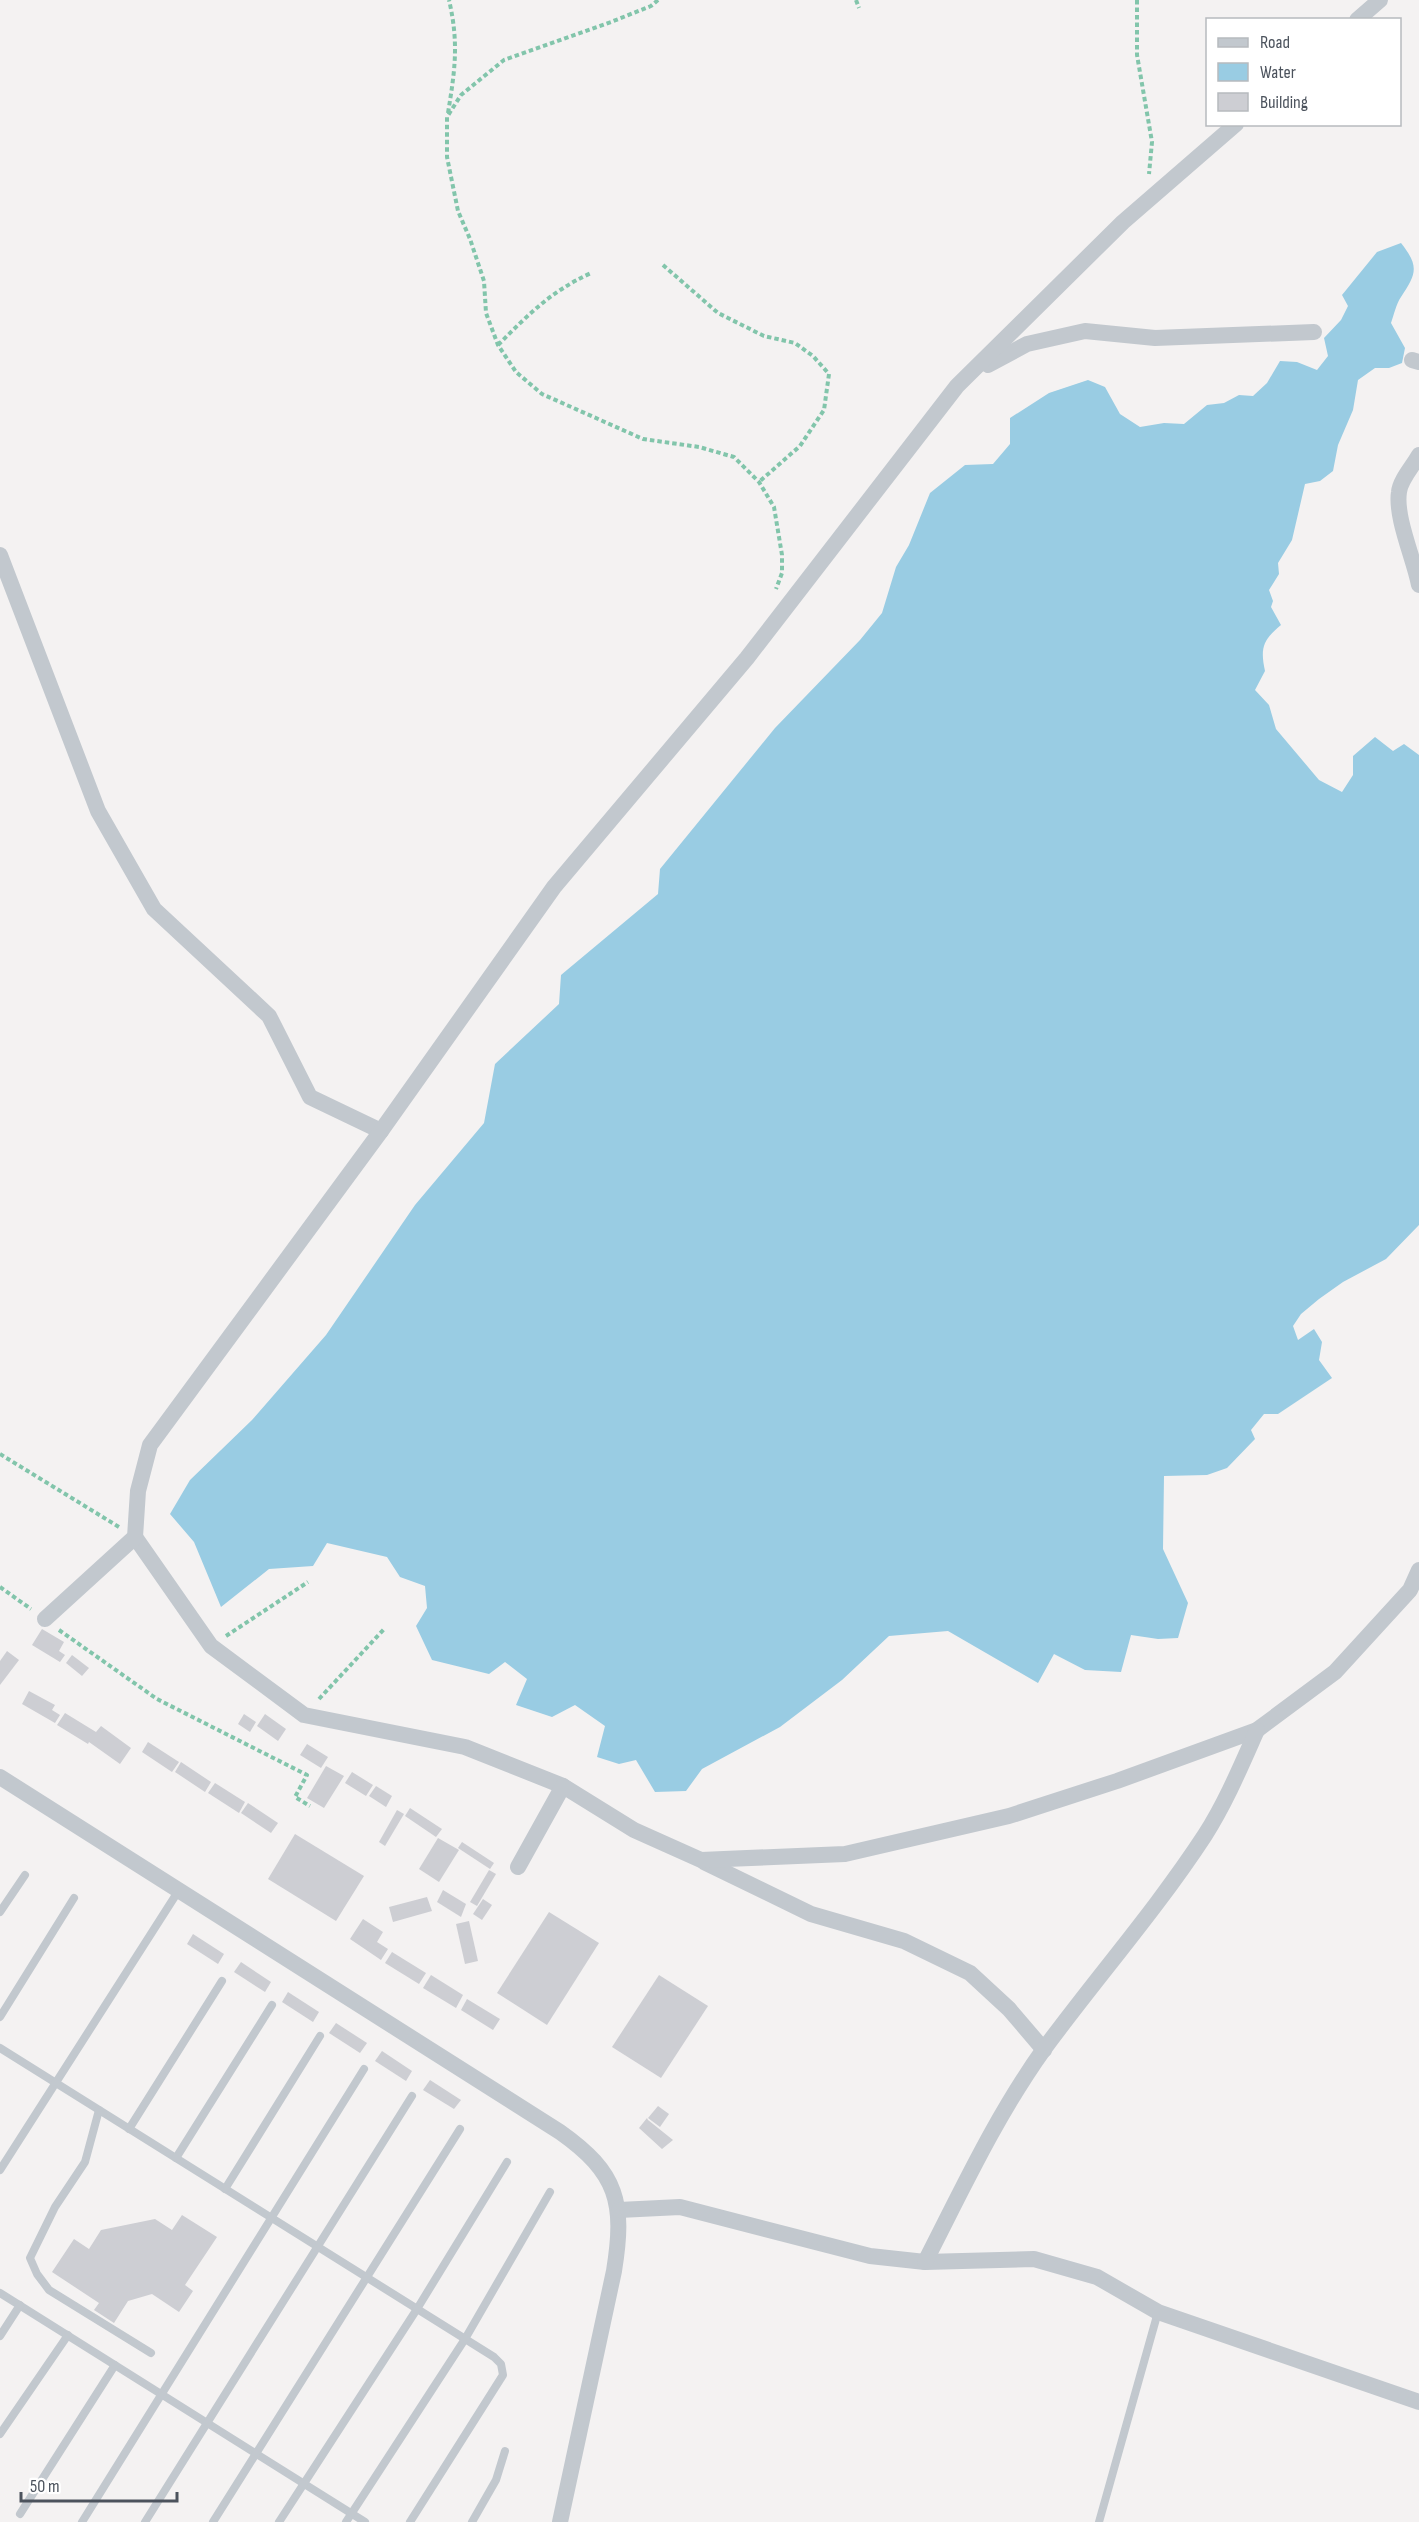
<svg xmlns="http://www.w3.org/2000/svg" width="1419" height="2522" font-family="'Sofia Sans Condensed',sans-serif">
<rect width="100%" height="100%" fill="#f4f2f2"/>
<path fill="#99cce3" d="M 1401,243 C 1419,266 1417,273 1401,297 C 1396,304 1394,315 1391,323 L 1405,348 L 1402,363 L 1389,368 L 1375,368 L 1358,380 L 1353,410 L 1338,445 L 1333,471 L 1320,481 L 1305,484 L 1292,540 L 1278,563 L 1279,574 L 1269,590 L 1273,601 L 1271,607 L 1281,625 C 1263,640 1260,648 1265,671 L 1255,690 L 1269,705 L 1276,729 L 1319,780 L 1342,792 L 1353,775 L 1353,756 L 1375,737 L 1393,751 L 1404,744 L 1419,755 L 1419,1225 L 1386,1259 L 1343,1282 L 1319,1299 L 1301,1314 L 1293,1326 L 1298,1340 L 1314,1329 L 1322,1342 L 1319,1360 L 1332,1378 L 1278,1414 L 1264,1414 L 1251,1430 L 1255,1439 L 1227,1468 L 1207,1475 L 1164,1476 L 1163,1549 L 1188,1603 L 1178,1638 L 1158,1639 L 1131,1635 L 1121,1672 L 1085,1670 L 1054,1654 L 1038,1683 L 948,1631 L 889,1636 L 842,1680 L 780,1727 L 702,1769 L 686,1791 L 655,1792 L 636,1760 L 619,1764 L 597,1757 L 605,1726 L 575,1705 L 552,1717 L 516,1705 L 527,1679 L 505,1662 L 489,1674 L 432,1660 L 416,1626 L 427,1608 L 425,1586 L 400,1577 L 387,1557 L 327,1543 L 313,1566 L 269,1569 L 221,1607 L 194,1542 L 170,1514 L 190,1480 L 252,1420 L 326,1335 L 415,1205 L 484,1123 L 495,1064 L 559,1004 L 561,975 L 658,894 L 660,869 L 775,728 L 860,640 L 882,613 L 896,567 L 909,545 L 930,493 L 965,465 L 993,464 L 1010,444 L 1010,418 L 1049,393 L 1088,380 L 1105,387 L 1120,414 L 1140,427 L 1164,423 L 1184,424 L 1207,405 L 1224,403 L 1239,395 L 1253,396 L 1267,383 L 1280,361 L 1297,362 L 1317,370 L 1328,356 L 1324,338 L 1341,320 L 1348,306 L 1342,295 L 1377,252 Z"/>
<g fill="#cdced3">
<polygon points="42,1629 64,1642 59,1651 65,1655 60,1662 32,1645"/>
<polygon points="7,1651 19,1660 0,1685 0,1661"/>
<polygon points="72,1655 89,1668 82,1676 66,1663"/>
<polygon points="29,1691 55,1705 52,1710 60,1715 55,1723 22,1704"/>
<polygon points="65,1713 96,1732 101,1726 131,1748 120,1764 89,1742 88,1744 57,1725"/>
<polygon points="244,1714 256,1722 250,1732 238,1724"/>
<polygon points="265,1714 286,1729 278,1741 257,1726"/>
<polygon points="148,1742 179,1762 172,1772 142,1752"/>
<polygon points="307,1744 328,1757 321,1768 300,1755"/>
<polygon points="181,1762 211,1782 205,1792 175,1772"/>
<polygon points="326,1766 344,1776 324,1808 307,1798"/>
<polygon points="352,1772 373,1785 366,1796 345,1783"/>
<polygon points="215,1783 245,1802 239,1813 208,1793"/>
<polygon points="376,1786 392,1796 386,1807 369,1796"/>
<polygon points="248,1803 278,1823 271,1833 241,1813"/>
<polygon points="410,1808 442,1829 436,1837 405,1816"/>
<polygon points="397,1810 404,1814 385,1846 379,1842"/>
<polygon points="295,1834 364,1876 336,1921 268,1879"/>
<polygon points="438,1838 459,1850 439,1882 419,1869"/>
<polygon points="462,1842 494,1863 490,1869 458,1848"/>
<polygon points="489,1870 496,1874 477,1906 470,1902"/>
<polygon points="443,1890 466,1904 461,1917 437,1902"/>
<polygon points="427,1897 432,1911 393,1922 389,1907"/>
<polygon points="483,1899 492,1905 482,1920 473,1914"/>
<polygon points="549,1912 599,1943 547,2025 497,1993"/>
<polygon points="363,1919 383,1932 377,1942 388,1949 381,1960 350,1939"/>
<polygon points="469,1921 478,1961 465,1964 456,1924"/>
<polygon points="193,1934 224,1954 218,1964 187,1944"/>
<polygon points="392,1952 426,1973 419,1984 385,1963"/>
<polygon points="241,1962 271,1982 265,1992 234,1972"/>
<polygon points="431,1975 463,1995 456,2008 423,1988"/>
<polygon points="659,1975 708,2006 661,2078 612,2047"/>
<polygon points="288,1992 319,2012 313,2022 282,2002"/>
<polygon points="467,1999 500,2019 493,2030 461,2010"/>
<polygon points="336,2023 367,2043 360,2053 329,2033"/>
<polygon points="382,2051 412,2071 406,2081 375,2061"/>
<polygon points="430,2080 461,2100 454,2109 423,2090"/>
<polygon points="658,2106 669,2114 660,2127 648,2118"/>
<polygon points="647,2118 648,2120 673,2140 662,2149 639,2128"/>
<polygon points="182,2215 217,2237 185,2285 193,2291 179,2312 152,2294 128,2301 114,2323 94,2310 99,2303 52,2272 74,2239 89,2249 101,2230 155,2219 172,2230"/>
</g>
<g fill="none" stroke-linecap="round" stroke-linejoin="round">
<g stroke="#82c5ab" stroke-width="4" stroke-dasharray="4.5 3" stroke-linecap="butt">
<polyline points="658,0 651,6 611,22 504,60 461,95 447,117 447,157 458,211 470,239 484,281 486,313 498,345 516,372 542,394 643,439 699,447 734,457 759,482 774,507 782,555 782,573 776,589"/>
<polyline points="856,0 859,8"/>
<polyline points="1137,0 1137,55 1152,142 1149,174"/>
<path d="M 448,113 C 455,70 459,43 449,0"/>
<polyline points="663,265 718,313 764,336 795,343 813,356 829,374 824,410 800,446 759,482"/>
<path d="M 498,345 C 529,314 550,292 591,273"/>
<polyline points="0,1454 119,1527"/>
<polyline points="0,1587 31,1609"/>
<polyline points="59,1630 157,1699 307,1775 295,1797 310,1806"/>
<polyline points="226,1636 308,1582"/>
<polyline points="319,1699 385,1628"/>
</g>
<g stroke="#c2c8ce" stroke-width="8">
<polyline points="0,1912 25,1875"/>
<polyline points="0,2017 74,1898"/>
<polyline points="0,2048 494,2357 501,2364 503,2375 410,2522"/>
<polyline points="99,2110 85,2162 55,2207 30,2258 37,2274 49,2290 151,2353"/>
<polyline points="129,2129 222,1981"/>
<polyline points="176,2158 272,2005"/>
<polyline points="0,2170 179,1890"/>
<polyline points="225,2189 320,2036"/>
<polyline points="0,2293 365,2522"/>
<polyline points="0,2336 20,2305"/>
<polyline points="0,2434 68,2335"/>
<polyline points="20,2514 115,2365"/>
<polyline points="82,2522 364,2069"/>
<polyline points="145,2522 412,2096"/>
<polyline points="213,2522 460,2129"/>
<polyline points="279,2522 417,2309 507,2162"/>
<polyline points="346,2522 465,2339 550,2192"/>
<polyline points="472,2522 496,2480 505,2451"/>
<polyline points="1099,2522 1158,2312"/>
</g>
<g stroke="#c2c8ce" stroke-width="16">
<polyline points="1357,20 1380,0"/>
<polyline points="1412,360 1419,362"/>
<polyline points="988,365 1027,344 1085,331 1155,338 1314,332"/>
<path d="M 1419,455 C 1413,466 1400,480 1399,492 C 1395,517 1414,559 1419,585"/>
<polyline points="0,555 98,811 154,909 269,1016 310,1097 381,1131"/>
<polyline points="135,1537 211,1646 304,1715 465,1747 563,1786"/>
<polyline points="45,1619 135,1537 138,1491 150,1445 381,1131 554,887 747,658 957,386 1123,222 1236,124"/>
<path d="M 0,1777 L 560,2132 C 618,2173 625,2203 614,2271 L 560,2522"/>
<polyline points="704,1862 811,1914 904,1941 970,1973 1009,2009 1044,2050"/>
<polyline points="518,1867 563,1786 634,1830 701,1860 845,1854 1009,1816 1117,1781 1257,1730 1335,1672 1410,1590 1419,1570"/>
<polyline points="619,2210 680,2207 870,2256 925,2262 1034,2259 1097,2277 1158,2312 1419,2402"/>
<path d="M 925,2262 C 962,2190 996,2116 1044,2049 C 1097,1977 1156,1910 1205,1835 C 1226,1802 1241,1766 1257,1730"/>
</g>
</g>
<rect x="1206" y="18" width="195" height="108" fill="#ffffff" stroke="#b7babe" stroke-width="1.5"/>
<rect x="1218" y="38" width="30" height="9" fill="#c2c8ce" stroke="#b7babe" stroke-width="1.5"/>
<text x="1260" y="48" font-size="18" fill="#4c535d">Road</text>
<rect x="1218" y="63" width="30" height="18" fill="#99cce3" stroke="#b7babe" stroke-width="1.5"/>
<text x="1260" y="78" font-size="18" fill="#4c535d">Water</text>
<rect x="1218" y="93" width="30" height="18" fill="#cdced3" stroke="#b7babe" stroke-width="1.5"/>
<text x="1260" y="108" font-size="18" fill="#4c535d">Building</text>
<path d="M21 2492v9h156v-9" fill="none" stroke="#4c535d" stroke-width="3"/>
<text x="30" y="2492" font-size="18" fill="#4c535d" stroke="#ffffff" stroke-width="4.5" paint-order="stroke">50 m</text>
</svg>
